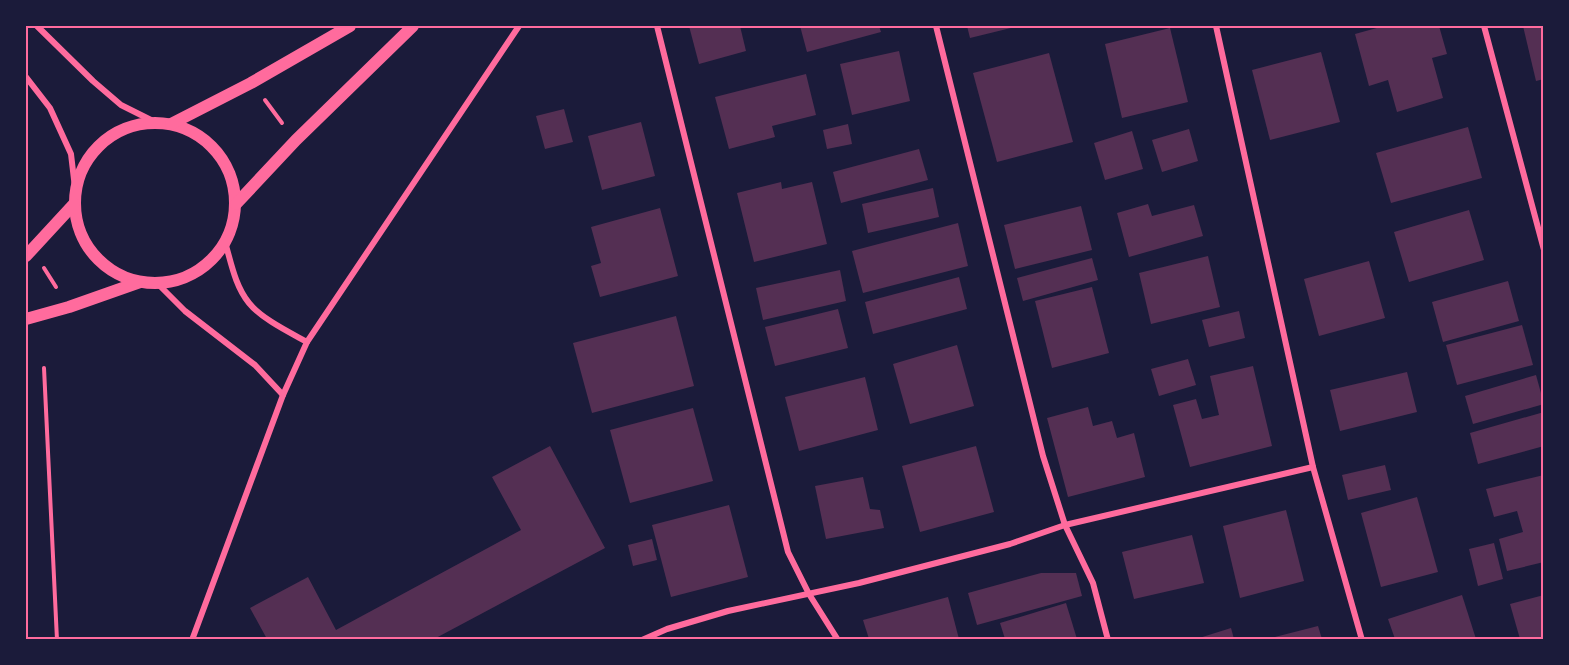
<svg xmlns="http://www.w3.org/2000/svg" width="1569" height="665" font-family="Roboto,sans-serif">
<rect width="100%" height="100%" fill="#1b1b3a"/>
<g fill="#542f53">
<polygon points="689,26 740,26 746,51 699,64"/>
<polygon points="800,26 879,26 881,32 807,52"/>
<polygon points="967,26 1019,26 970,38"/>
<polygon points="1384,26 1439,26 1447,54 1432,58 1443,98 1397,112 1388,80 1369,86 1355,34"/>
<polygon points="1523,26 1544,26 1544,79 1536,81"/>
<polygon points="1170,28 1188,102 1122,118 1105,44"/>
<polygon points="899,51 910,101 852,115 840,64"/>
<polygon points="1321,52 1340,122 1270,140 1252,70"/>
<polygon points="1049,53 1073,142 997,162 973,73"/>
<polygon points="806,74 816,115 772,126 775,137 729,149 715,97"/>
<polygon points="564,109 573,142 545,149 536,116"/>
<polygon points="641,122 655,176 602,190 588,136"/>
<polygon points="848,124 852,144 827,149 823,130"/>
<polygon points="1468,127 1482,178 1391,203 1376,153"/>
<polygon points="1189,129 1198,161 1162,172 1152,140"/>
<polygon points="1132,131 1143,169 1105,180 1094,143"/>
<polygon points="919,149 928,180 841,203 833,172"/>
<polygon points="781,182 782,189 812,182 827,244 754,262 737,193"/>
<polygon points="933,188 939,217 868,233 862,204"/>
<polygon points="1148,204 1152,216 1194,205 1203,236 1129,257 1117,213"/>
<polygon points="1081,206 1092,250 1015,269 1004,225"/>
<polygon points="660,208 678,276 600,297 591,266 601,263 591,227"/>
<polygon points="1469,210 1484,260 1409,282 1394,232"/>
<polygon points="958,223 968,266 863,293 852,251"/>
<polygon points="1208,256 1220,307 1151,324 1139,273"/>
<polygon points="1092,258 1098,280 1023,301 1017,278"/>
<polygon points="1369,261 1385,318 1319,336 1304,279"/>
<polygon points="840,270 846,301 763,320 756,288"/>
<polygon points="959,277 967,309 873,334 865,302"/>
<polygon points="1508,281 1519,321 1443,342 1432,302"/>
<polygon points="1092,287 1109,353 1052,368 1035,301"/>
<polygon points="838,309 848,348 775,366 765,327"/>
<polygon points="1239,311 1245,338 1209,347 1202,320"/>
<polygon points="676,316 694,386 592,413 573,343"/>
<polygon points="1522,325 1533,365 1457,385 1446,345"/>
<polygon points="957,345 974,406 910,424 893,364"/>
<polygon points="1188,359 1196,385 1159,396 1151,369"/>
<polygon points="1253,366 1272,446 1190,467 1173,405 1196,399 1202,419 1219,415 1210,376"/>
<polygon points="1407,372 1417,412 1340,431 1330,390"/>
<polygon points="1536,375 1544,404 1473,424 1465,396"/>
<polygon points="865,377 878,430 799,451 785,397"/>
<polygon points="1088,407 1093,426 1112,421 1117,438 1134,433 1145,477 1068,497 1047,418"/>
<polygon points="693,408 713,481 630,503 610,430"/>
<polygon points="1544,412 1544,446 1478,464 1470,433"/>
<polygon points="550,446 605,548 434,639 267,639 250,608 308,577 336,630 521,530 492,477"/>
<polygon points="976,446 994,512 920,532 902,466"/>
<polygon points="1385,465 1391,490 1348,500 1342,475"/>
<polygon points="1544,475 1544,562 1507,571 1499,539 1523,532 1517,511 1494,517 1486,489"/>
<polygon points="863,477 870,509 880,510 884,528 826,539 815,486"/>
<polygon points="1417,497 1438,572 1381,587 1361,513"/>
<polygon points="729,505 748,577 671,597 652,525"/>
<polygon points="1286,510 1304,581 1240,598 1223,526"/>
<polygon points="1192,535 1204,583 1134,599 1122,552"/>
<polygon points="652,539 657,560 633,566 628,545"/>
<polygon points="1494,543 1503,579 1478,586 1469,549"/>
<polygon points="1041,573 1076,573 1082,596 977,625 968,593"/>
<polygon points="1462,595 1476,639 1395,639 1388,619"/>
<polygon points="1544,595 1544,639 1520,639 1510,604"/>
<polygon points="948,597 959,639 869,639 863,620"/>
<polygon points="1066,603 1077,639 1005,639 1000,623"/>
<polygon points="1318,626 1322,639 1267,639"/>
<polygon points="1231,628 1234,639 1196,639"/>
</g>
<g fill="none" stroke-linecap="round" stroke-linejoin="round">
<g stroke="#ff6b9d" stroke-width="4">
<polyline points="265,100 282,123"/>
<polyline points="44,268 56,287"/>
<polyline points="44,368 57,640"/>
</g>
<g stroke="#ff6b9d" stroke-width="6">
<polyline points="37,26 93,81 121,105 155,122"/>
<polyline points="657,26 788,552 809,594 838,640"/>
<polyline points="936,26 1043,456 1065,525 1093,583 1108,640"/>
<polyline points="1216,26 1313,467 1362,640"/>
<polyline points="1484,26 1544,250"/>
<polyline points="26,77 50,108 71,154 75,188"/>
<path d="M 225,242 C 231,262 235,286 249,303 C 262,319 289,332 307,342"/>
<polyline points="157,283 185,311 255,365 283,395"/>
<polyline points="192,640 283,395 307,342 519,26"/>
<polyline points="642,640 667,629 728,611 859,583 1010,544 1065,525 1313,467"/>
</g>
<g stroke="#ff6b9d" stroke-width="12">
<circle cx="155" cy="203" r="80"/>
<polyline points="171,124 251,83 350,26"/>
<polyline points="236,204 296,140 413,26"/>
<polyline points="26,256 74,204"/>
<polyline points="26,319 69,307 140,282"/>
</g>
</g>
<rect width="1569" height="665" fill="none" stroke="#1b1b3a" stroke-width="54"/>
<rect x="27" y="27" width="1515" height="611" fill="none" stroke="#ff6b9d" stroke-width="2"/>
</svg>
